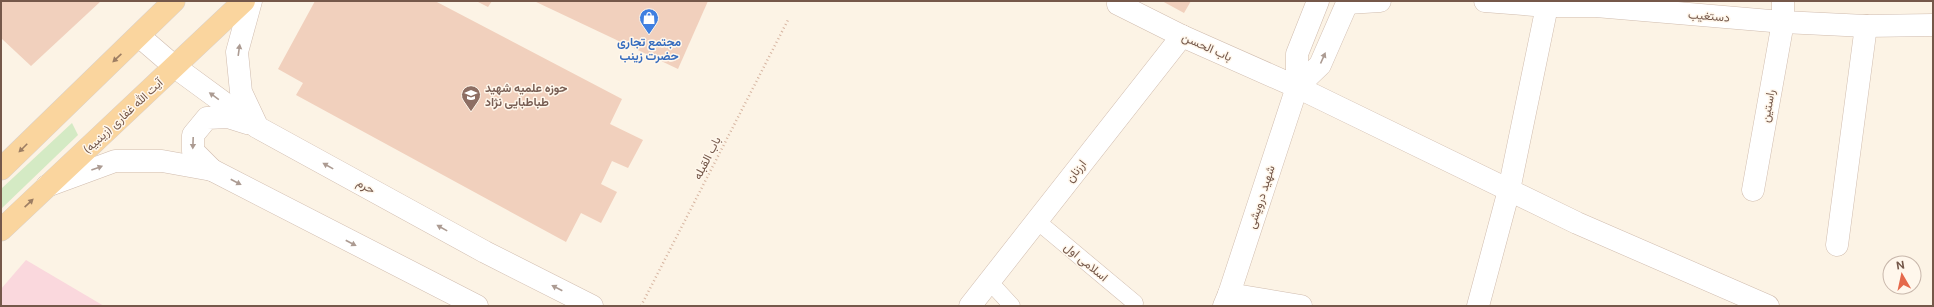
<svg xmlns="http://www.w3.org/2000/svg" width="1934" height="307" font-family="'Public Sans',Vazirmatn,sans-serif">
<rect width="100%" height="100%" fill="#fcf3e5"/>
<polygon fill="#fad8dd" points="26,260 104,306 1,306 1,289"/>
<polygon fill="#d4eac4" points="72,123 78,135 1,209 1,189"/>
<g fill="#f1d0bd">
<polygon points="1,1 101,1 31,66 1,38"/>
<polygon points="315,1 435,1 622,99 610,124 643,140 628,168 612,161 601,184 617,192 601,223 581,213 566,242 296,95 303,83 278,69"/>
<polygon points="476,1 492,1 488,7"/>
<polygon points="534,1 708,1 678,69"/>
<polygon points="1162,1 1191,1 1184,13"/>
</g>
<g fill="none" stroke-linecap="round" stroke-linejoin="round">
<g stroke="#d0bcae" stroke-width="17">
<g id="service">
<polyline points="1037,221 1135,303"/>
<polyline points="989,281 1012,306"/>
</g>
</g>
<g stroke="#d0bcae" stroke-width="23">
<g id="minor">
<polyline points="1118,4 1182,36 1297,87 1577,223 1768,306"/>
<polyline points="1753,190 1783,22 1783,1"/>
<polyline points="1837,245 1866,26"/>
<polyline points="1229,294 1301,306"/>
<polyline points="970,306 1182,36"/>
<polyline points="1478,306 1509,190 1547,6"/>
</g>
</g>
<g stroke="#d0bcae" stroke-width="23">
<g id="tertiary">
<polyline points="251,1 237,52 241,92 257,126"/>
<polyline points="1485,1 1547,6 1596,6 1783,22 1866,26 1933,25"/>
<polyline points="1347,3 1380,1"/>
<polyline points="139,36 175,67 257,127 485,252 592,306"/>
<polyline points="1297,87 1320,65 1348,1"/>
<polyline points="212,170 193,151 193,135 207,118 228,117 247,123"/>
<polyline points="47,186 115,161 162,161 212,170 477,306"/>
<polyline points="1224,306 1229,294 1297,87 1297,54 1318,1"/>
</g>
</g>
<g stroke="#d8d0cc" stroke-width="23">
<g id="primary">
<polyline points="1,169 174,1"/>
<polyline points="1,230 244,1"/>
</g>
</g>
<polyline stroke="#d6b4a0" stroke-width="2.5" stroke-dasharray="1 3" stroke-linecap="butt" points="641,306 789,18"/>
<use href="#service" stroke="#fff" stroke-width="16"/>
<use href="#minor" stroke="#fff" stroke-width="22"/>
<use href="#tertiary" stroke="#fff" stroke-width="22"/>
<use href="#primary" stroke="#fad59e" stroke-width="22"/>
</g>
<defs><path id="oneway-solid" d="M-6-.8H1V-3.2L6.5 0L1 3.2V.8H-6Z"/></defs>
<g fill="#ac9b92">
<use href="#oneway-solid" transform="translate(239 50) rotate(-82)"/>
<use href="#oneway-solid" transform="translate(1323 58) rotate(-66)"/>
<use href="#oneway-solid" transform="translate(214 96) rotate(-144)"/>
<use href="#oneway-solid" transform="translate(193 143) rotate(92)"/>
<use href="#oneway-solid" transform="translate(328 166) rotate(-151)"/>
<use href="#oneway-solid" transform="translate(97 168) rotate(-20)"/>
<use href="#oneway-solid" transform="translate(236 182) rotate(28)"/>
<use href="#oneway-solid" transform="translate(442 228) rotate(-151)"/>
<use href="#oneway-solid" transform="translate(351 243) rotate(28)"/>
<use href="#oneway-solid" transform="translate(557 288) rotate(-153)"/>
</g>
<g fill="#9d7e63">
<use href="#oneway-solid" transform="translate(117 58) rotate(137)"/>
<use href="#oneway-solid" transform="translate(23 148) rotate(135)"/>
<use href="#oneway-solid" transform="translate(29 203) rotate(-43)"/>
</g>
<defs>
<g id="shop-pin" transform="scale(1)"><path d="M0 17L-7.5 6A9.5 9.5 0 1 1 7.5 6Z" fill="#3f7fe0" stroke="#fff7ec"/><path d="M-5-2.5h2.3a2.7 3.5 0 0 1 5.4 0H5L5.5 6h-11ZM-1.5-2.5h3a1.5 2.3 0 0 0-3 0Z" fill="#fff"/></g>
<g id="school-pin" transform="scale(1)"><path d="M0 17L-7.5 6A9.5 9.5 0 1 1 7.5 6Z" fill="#8d6e63" stroke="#fff7ec"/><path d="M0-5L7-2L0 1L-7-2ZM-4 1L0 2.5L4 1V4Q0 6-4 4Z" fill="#fff"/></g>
</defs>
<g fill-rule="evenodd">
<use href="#shop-pin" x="649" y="18"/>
<use href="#school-pin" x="471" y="95"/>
</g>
<g text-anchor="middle" stroke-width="3" stroke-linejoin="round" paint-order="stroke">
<g font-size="12" fill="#75584a" stroke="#fff7ec">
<text transform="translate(1709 16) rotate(5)" y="4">دستغیب</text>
<text transform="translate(1207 47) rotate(24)" y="4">باب الحسن</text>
<text transform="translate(1768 106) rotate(-80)" y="4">راستین</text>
<text transform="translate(123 116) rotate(-43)" y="4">آیت الله غفاری (زینبیه)</text>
<text transform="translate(707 158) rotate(-63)" y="4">باب القبله</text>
<text transform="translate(1076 171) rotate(-52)" y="4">ارزنان</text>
<text transform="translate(366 186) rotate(29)" y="4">حرم</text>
<text transform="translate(1261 197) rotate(-72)" y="4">شهید درویشی</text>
<text transform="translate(1086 262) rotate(40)" y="4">اسلامی اول</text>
</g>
<g font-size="12" font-weight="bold" fill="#366cbe" stroke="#fff7ec">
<text x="649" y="46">مجتمع تجاری<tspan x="649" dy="14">حضرت زینب</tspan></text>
</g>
<g font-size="12" font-weight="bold" fill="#785e54" stroke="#fff7ec" text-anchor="start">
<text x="485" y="92">حوزه علمیه شهید<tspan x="485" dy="14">طباطبایی نژاد</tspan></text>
</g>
</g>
<rect width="1934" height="307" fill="none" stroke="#75584a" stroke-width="4"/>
<g transform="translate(1902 275) rotate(351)"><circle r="19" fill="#fff7ec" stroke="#c8b7ab"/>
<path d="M0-3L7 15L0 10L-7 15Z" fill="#e5694b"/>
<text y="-6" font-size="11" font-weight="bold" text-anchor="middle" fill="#75584a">N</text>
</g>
</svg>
